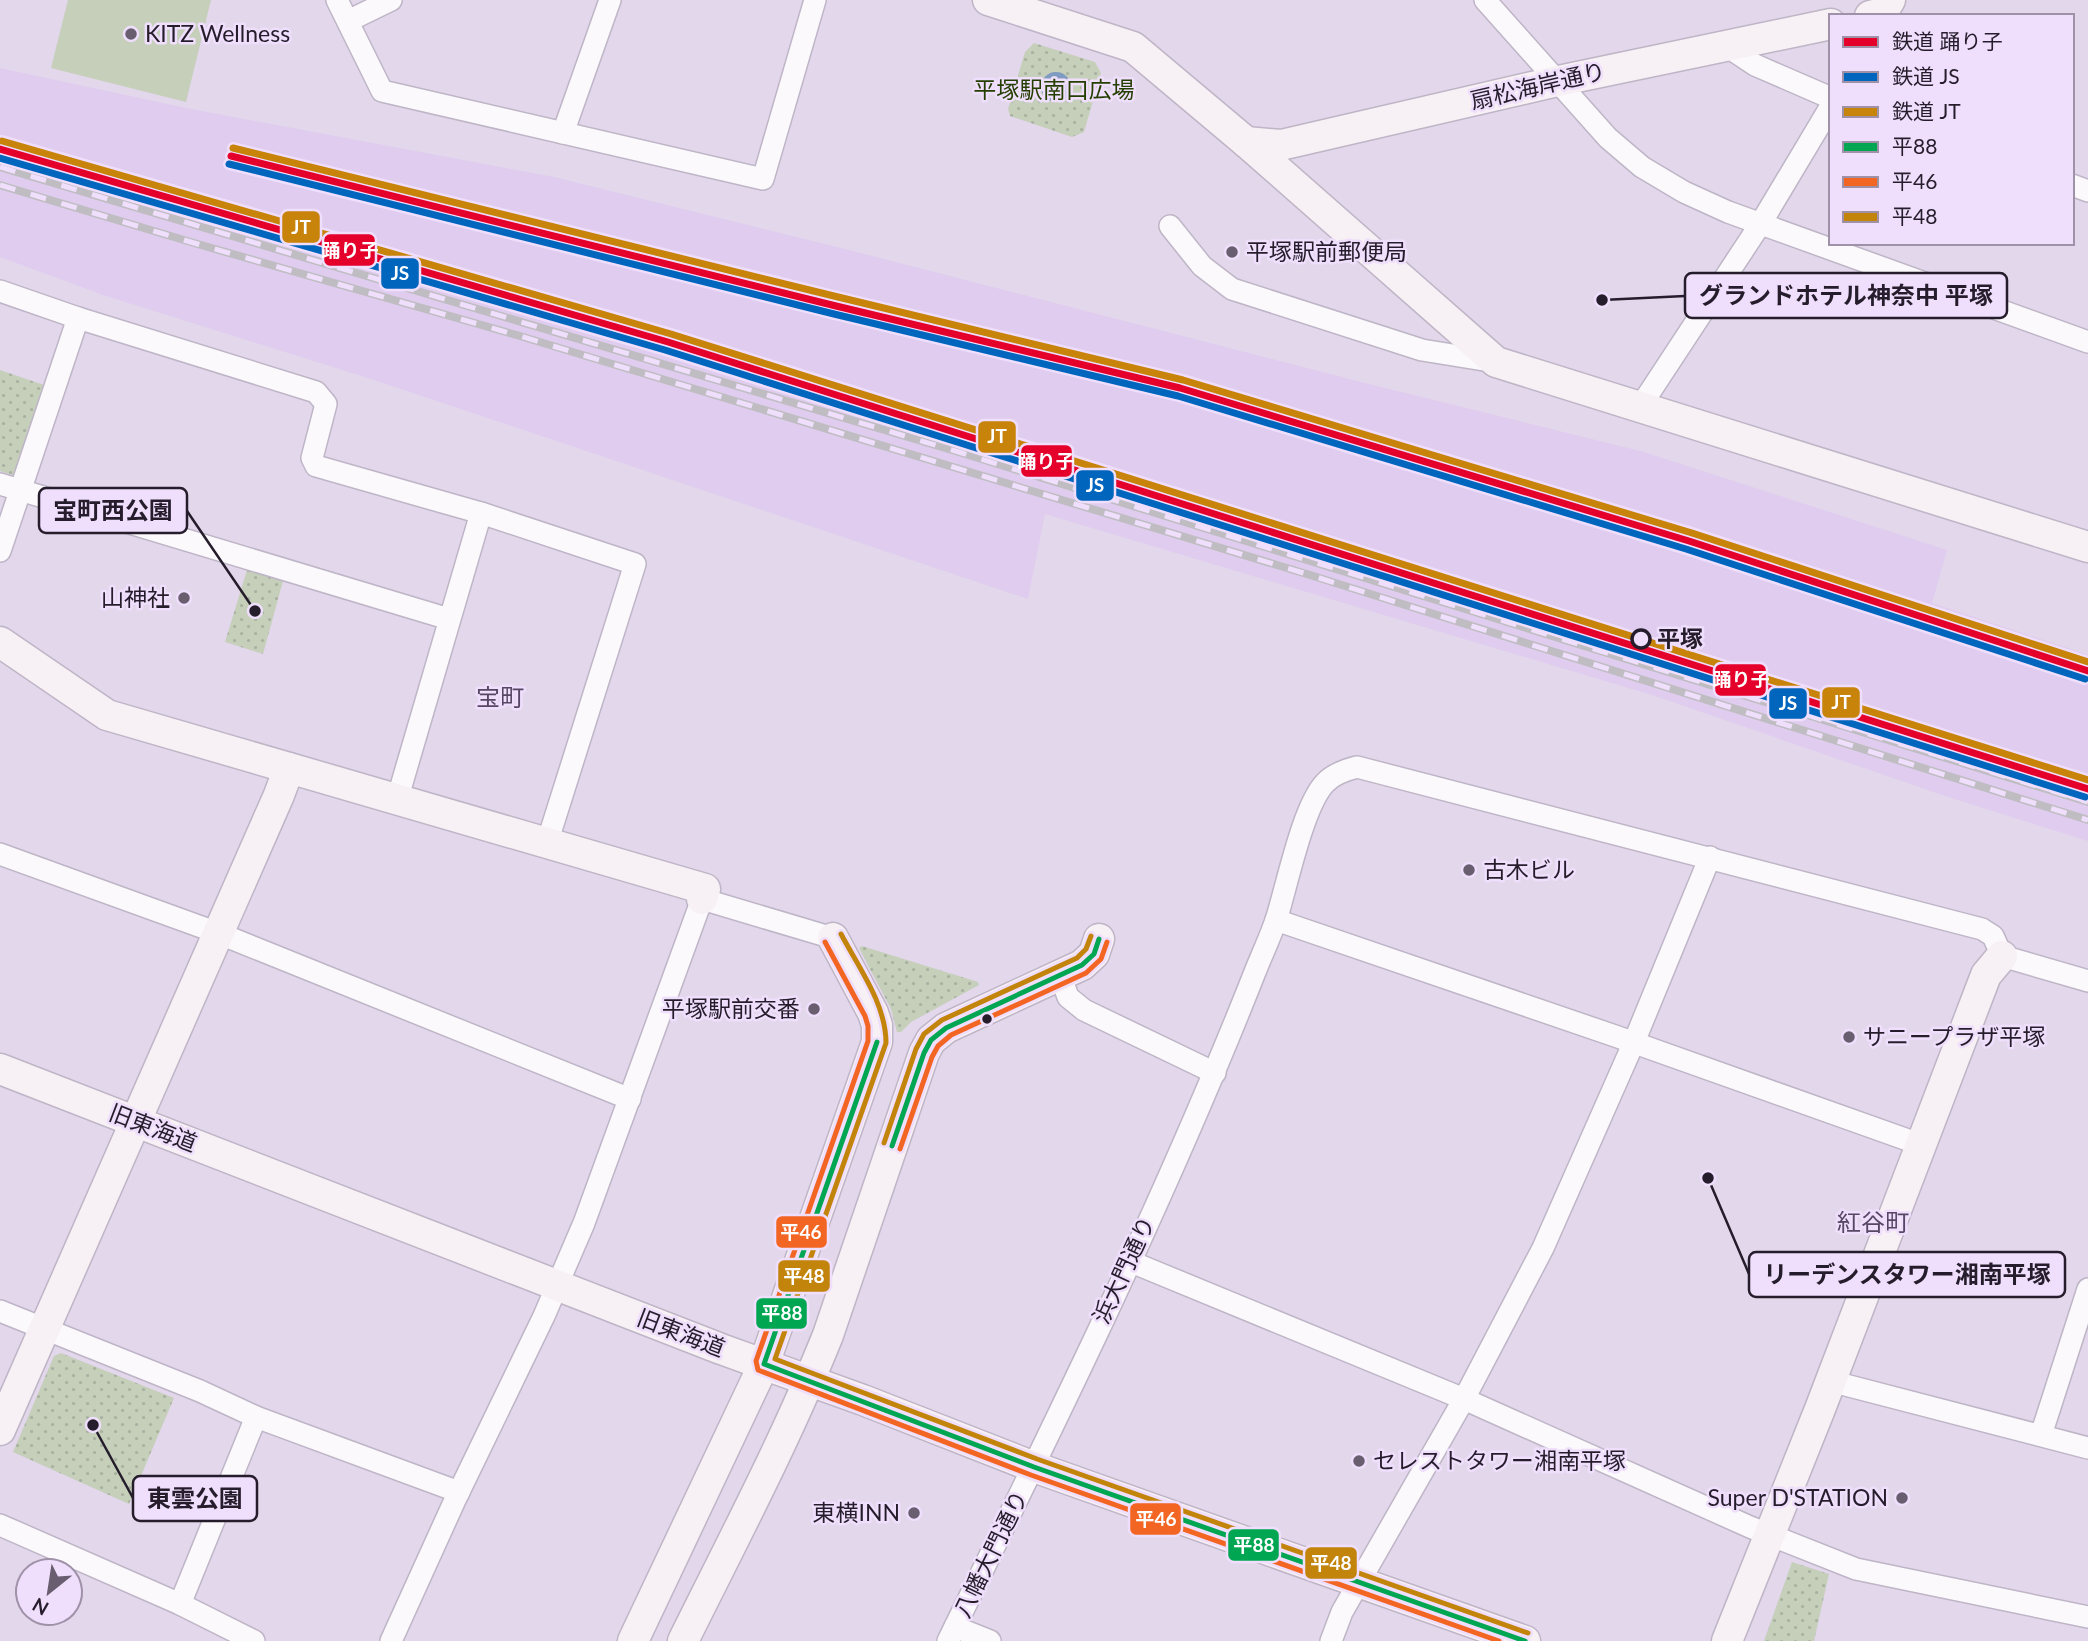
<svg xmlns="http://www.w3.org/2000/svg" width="2088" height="1641" font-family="Lato,'Noto Sans JP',sans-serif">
<defs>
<pattern id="grass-dots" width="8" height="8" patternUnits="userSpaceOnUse" patternTransform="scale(1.75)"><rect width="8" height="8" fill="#c5cfba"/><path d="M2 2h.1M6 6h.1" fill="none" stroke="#a9b1a0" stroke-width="1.8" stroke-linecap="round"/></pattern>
<pattern id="water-ripples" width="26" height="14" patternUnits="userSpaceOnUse" patternTransform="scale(1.75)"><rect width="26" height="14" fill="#809bc1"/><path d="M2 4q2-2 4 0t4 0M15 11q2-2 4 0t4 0" fill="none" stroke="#697e9d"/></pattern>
</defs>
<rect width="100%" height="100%" fill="#e3d7ec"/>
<polygon fill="#dfccee" points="0,68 186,108 554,177 849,250 1357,381 1644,452 1947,550 1932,603 2088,655 2088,841 1948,797 1652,695 1045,514 1028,599 374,380 103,295 0,257"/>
<g fill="url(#grass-dots)">
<polygon points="1034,43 1095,62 1101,73 1084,132 1072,137 1010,116 1008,109 1025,52"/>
<polygon points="0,370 47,386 16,476 0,471"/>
<polygon points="247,570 283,581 263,654 225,642"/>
<polygon points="862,946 978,982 979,985 911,1022 901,1032 897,1032 891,1009 859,948"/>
<polygon points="61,1353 174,1398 129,1504 13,1452 54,1356"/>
<polygon points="1792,1562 1829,1574 1814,1641 1764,1641"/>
</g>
<polygon fill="#c5cfba" points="68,0 211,0 186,102 51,68"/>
<circle fill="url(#water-ripples)" cx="1056" cy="87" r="15"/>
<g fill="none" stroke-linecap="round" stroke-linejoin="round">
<g stroke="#beb5c6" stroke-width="24">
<g id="street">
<polyline points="337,0 382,91 763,179 815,0"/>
<polyline points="1485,0 1608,138 1642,167 1684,192 1728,212 2088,342"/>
<polyline points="348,21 391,0"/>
<polyline points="1725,45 1755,65 1831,98"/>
<polyline points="563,133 610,0"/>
<polyline points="2072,185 2088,191"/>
<polyline points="1170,226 1202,266 1232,289 1422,350 1496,362"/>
<polyline points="0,291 78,318 316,392 326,404 312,458 316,466 481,513 635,564 547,843"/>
<polyline points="1640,407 1761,223 1831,106"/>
<polyline points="0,484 449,619"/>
<polyline points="0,551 78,318"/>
<polyline points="397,800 481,513"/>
<polyline points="0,854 218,933 630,1099"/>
<polyline points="1276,920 1618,1037 1922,1145"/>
<polyline points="1061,977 1068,997 1084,1010 1215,1073"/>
<polyline points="1129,1261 1464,1399 1750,1527 1856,1569 2088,1617"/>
<polyline points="0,1311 200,1391 256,1417 459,1492"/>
<polyline points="1830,1381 2088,1448"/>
<polyline points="2041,1435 2088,1289"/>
<polyline points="0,1525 180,1604 254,1641"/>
<polyline points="180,1604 256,1417"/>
<polyline points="955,1627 990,1641"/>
<polyline points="391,1641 455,1500 544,1316 584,1223 702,899 833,938"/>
<path d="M 948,1641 C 1056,1421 1165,1200 1255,972 C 1262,954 1271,936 1277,917 C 1287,885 1303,806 1325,783 C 1333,774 1345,770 1357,767 L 1982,929 L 1993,936 L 2002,956 L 2088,981"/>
<polyline points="1331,1641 1342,1612 1464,1399 1543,1248 1634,1042 1710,857"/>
</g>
</g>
<g stroke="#beb5c6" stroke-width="33">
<g id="secondary">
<polyline points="988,0 1133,47 1246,142 1496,362 2088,547"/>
<polyline points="1870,16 1882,13 1890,0"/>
<polyline points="1246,142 1281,145 1558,81 1831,24"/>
<polyline points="0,642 107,715 705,889 702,899"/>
<polyline points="0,1069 721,1349 863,1400 1034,1467 1525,1641"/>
<polyline points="0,1430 279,795 289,768"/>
<polyline points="633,1641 764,1364 877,1042 877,1025 873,1013 833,938"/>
<path d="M 683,1641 C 733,1540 786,1440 828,1335 L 924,1053 L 931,1040 L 946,1028 L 1082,965 L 1094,954 L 1099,939"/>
<polyline points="1727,1641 1820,1409 1986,975 2002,956"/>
</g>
</g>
<use href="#street" stroke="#fbf9fc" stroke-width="21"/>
<use href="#secondary" stroke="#f7f0f4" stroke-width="30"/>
<g stroke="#bfbdc2" stroke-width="8">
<g id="rail">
<polyline points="0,167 962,453 2088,802"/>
<polyline points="0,185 194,243 520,336 1310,575 2088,820"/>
</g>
</g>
<use href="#rail" stroke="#efdefc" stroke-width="5" stroke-dasharray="16" stroke-linecap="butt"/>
<g stroke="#efdefc" stroke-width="10">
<g id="bus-1">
<polyline points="877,1042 764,1364 1034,1467 1525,1641"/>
<polyline points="892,1146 924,1053 931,1040 946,1028 1082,965 1094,954 1099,939"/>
</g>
</g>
<g stroke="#efdefc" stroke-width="10">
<g id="bus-2">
<polyline points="825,942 865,1016 868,1026 868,1041 756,1361 758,1370 1031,1475 1499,1641"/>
<polyline points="900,1149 932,1057 938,1046 951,1035 1086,973 1101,959 1107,942"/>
</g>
</g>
<g stroke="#efdefc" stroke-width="10">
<g id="bus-3">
<path d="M 841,934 C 859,968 886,1004 886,1043 L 775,1359 L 1037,1459 L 1528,1633"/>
<polyline points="884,1143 916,1049 924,1034 942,1020 1077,958 1086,949 1091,936"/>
</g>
</g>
<use href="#bus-1" stroke="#00a651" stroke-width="5"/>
<use href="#bus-2" stroke="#f26522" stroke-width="5"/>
<use href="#bus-3" stroke="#c2840b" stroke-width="5"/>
<g stroke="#efdefc" stroke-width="12">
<g id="rail-1">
<polyline points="0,149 668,342 2088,789"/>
<polyline points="231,156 836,306 1180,388 1689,541 2088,671"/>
</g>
</g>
<g stroke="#efdefc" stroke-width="12">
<g id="rail-2">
<polyline points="0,158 665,350 2085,797"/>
<polyline points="229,164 834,314 1178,396 1686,549 2085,679"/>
</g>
</g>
<g stroke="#efdefc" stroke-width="12">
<g id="rail-3">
<polyline points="2,141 671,334 2088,780"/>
<polyline points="233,148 838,297 1183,380 1692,533 2088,662"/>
</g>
</g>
<use href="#rail-1" stroke="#e4002b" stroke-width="7"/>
<use href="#rail-2" stroke="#0065bd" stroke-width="7"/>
<use href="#rail-3" stroke="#c8830b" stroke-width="7"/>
</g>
<g fill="#685e6f" stroke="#efdefc" stroke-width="2.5">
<circle cx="131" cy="34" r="7"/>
<circle cx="1232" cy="252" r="7"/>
<circle cx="184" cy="598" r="7"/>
<circle cx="1469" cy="870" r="7"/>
<circle cx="814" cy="1009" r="7"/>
<circle cx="1849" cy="1037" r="7"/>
<circle cx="1359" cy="1461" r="7"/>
<circle cx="1902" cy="1498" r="7"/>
<circle cx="914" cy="1513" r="7"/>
</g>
<circle fill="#efdefc" stroke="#251d2b" stroke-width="3.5" cx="1641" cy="639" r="9"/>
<circle fill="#251d2b" stroke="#efdefc" stroke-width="2.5" cx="987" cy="1019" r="6"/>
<g text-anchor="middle" stroke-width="5" stroke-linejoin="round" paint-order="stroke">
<g font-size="23" fill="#251d2b" stroke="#efdefc" text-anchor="start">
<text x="145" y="42">KITZ Wellness</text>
<text x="1246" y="260">平塚駅前郵便局</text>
<text x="170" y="606" text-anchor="end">山神社</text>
<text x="1483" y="878">古木ビル</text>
<text x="800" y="1017" text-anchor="end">平塚駅前交番</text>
<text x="1863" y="1045">サニープラザ平塚</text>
<text x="1373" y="1469">セレストタワー湘南平塚</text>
<text x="1888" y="1506" text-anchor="end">Super D'STATION</text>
<text x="900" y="1521" text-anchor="end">東横INN</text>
</g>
<g font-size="23" fill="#251d2b" stroke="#efdefc">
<text transform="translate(1538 86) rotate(-13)" y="8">扇松海岸通り</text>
<text transform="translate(153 1128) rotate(21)" y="8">旧東海道</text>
<text transform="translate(1124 1270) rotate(-65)" y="8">浜大門通り</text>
<text transform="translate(681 1333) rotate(21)" y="8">旧東海道</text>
<text transform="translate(991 1554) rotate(-64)" y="8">八幡大門通り</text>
</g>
<g font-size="23" fill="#253f00" stroke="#efdefc">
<text x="1054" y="98">平塚駅南口広場</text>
</g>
<g font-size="23" font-weight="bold" fill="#251d2b" stroke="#efdefc" text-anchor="start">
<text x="1657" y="647">平塚</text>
</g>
<g font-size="24" fill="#584665" stroke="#efdefc">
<text x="500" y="706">宝町</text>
<text x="1873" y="1231">紅谷町</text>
</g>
</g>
<path fill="none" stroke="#251d2b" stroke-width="2.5" d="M1602 300L1685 296M255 611L187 511M1708 1178L1749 1274M93 1425L133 1498"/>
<g fill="#251d2b" stroke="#efdefc" stroke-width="2.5">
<circle cx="1602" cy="300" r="7"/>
<circle cx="255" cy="611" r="7"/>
<circle cx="1708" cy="1178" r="7"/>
<circle cx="93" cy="1425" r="7"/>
</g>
<g fill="#efdefc" stroke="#251d2b" stroke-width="2.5">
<rect x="1685" y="273" width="322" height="45" rx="7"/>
<rect x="39" y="488" width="148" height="45" rx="7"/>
<rect x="1749" y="1252" width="316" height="45" rx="7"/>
<rect x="133" y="1476" width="124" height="45" rx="7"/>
</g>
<g font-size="24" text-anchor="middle" font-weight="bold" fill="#251d2b">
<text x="1846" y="304">グランドホテル神奈中 平塚</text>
<text x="113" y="519">宝町西公園</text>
<text x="1907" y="1283">リーデンスタワー湘南平塚</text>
<text x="195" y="1507">東雲公園</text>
</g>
<g stroke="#efdefc" stroke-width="2.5">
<rect x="281" y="210" width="40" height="34" rx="7" fill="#c8830b"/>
<rect x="323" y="233" width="53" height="34" rx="7" fill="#e4002b"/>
<rect x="380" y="257" width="40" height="33" rx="7" fill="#0065bd"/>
<rect x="977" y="420" width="40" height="34" rx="7" fill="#c8830b"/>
<rect x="1020" y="444" width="53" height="34" rx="7" fill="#e4002b"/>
<rect x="1075" y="469" width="40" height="33" rx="7" fill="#0065bd"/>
<rect x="1714" y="663" width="53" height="34" rx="7" fill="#e4002b"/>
<rect x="1821" y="686" width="40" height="33" rx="7" fill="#c8830b"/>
<rect x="1768" y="687" width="40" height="33" rx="7" fill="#0065bd"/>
<rect x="775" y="1215" width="53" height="34" rx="7" fill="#f26522"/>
<rect x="777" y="1259" width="54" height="34" rx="7" fill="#c2840b"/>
<rect x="755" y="1297" width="53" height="33" rx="7" fill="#00a651"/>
<rect x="1129" y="1502" width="53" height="34" rx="7" fill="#f26522"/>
<rect x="1227" y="1528" width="53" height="34" rx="7" fill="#00a651"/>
<rect x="1304" y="1546" width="54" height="34" rx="7" fill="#c2840b"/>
</g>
<g font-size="19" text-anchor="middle" font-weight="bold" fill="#fff">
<text x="301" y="234">JT</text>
<text x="350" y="257">踊り子</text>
<text x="400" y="280">JS</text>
<text x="997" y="443">JT</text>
<text x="1046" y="468">踊り子</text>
<text x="1095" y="492">JS</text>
<text x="1741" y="686">踊り子</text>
<text x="1841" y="709">JT</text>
<text x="1788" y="710">JS</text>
<text x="801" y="1239">平46</text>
<text x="804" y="1283">平48</text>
<text x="782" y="1320">平88</text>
<text x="1156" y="1526">平46</text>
<text x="1254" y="1552">平88</text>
<text x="1331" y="1570">平48</text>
</g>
<rect x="1829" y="14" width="245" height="231" fill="#efdefc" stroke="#9e91a8" stroke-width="2"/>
<rect x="1843" y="37" width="35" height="10" fill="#e4002b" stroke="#9e91a8" stroke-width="2"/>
<text x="1892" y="49" font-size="21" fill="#251d2b">鉄道 踊り子</text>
<rect x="1843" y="72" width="35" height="10" fill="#0065bd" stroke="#9e91a8" stroke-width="2"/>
<text x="1892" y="84" font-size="21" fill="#251d2b">鉄道 JS</text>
<rect x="1843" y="107" width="35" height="10" fill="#c8830b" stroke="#9e91a8" stroke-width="2"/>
<text x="1892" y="119" font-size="21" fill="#251d2b">鉄道 JT</text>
<rect x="1843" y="142" width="35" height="10" fill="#00a651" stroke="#9e91a8" stroke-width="2"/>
<text x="1892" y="154" font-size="21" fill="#251d2b">平88</text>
<rect x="1843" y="177" width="35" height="10" fill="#f26522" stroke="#9e91a8" stroke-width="2"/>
<text x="1892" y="189" font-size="21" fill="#251d2b">平46</text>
<rect x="1843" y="212" width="35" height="10" fill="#c2840b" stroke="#9e91a8" stroke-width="2"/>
<text x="1892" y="224" font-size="21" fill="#251d2b">平48</text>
<g transform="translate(49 1592) rotate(210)"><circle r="33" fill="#efdefc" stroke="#9e91a8" stroke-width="2"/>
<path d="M0-5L12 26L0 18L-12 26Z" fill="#685e6f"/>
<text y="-10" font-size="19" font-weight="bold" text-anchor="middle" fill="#251d2b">N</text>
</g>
</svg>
